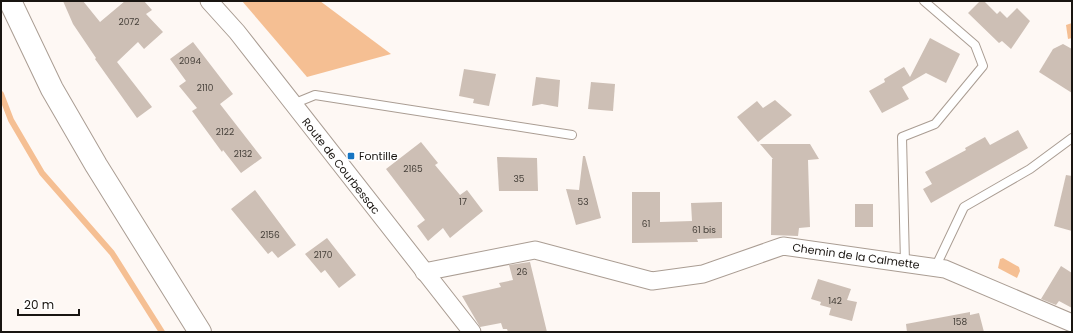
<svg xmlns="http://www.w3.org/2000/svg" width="1073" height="333" font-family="Poppins,sans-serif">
<rect width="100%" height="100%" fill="#fef8f4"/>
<g fill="#f5bf93">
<polygon points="242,1 320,1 391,54 307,77"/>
<polygon points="1072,23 1072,38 1068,39 1066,25"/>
<polygon points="1003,258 1019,267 1020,271 1017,278 998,268 1000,259"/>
</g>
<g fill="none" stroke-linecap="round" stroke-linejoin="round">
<polyline stroke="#f5bf93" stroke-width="6" points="1,94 11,120 42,173 112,253 162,332"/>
</g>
<g fill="#cdbfb5">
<polygon points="63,1 83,1 100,22 125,1 144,1 152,10 146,14 163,32 144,49 138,42 117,62 152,107 137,118 95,59 96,58 73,24"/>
<polygon points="980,1 984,1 997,14 1000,11 1007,18 1017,8 1030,21 1011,49 1002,41 999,43 968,13"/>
<polygon points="930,38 960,54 946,83 926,73 902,87 909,99 882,113 869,91 885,82 884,79 904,67 910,77"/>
<polygon points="193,42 233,94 220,104 262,158 241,173 223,150 222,152 192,111 197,108 179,86 186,81 170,59"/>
<polygon points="1063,44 1072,49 1072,93 1039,72 1053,49"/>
<polygon points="464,69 496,74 489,106 473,103 474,99 459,96"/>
<polygon points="536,77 560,80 558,107 542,104 532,106"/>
<polygon points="591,82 615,84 613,111 588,109"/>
<polygon points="775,100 792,115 758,142 737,117 757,101 763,108"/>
<polygon points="1018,130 1028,148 931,203 923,189 932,184 925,172 966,150 965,148 985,137 990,145"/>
<polygon points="421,142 438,163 435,165 460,195 467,190 483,211 450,238 443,228 428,241 417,226 425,220 386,169"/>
<polygon points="760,144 810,144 819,159 808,160 810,227 799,228 798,236 771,235 772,159 773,159"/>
<polygon points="583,156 585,156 601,218 576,225 566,189 579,190"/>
<polygon points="497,157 537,158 538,191 499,191"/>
<polygon points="1066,175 1072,176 1072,231 1054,226"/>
<polygon points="255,190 296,245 278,258 272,251 268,254 231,209"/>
<polygon points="632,192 660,192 660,222 692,221 691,203 722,202 722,238 697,239 698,242 632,243"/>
<rect x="855" y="204" width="18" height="23"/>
<polygon points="327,238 356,275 339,288 325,270 321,273 305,254"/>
<polygon points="530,262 547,332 508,332 507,329 503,329 501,323 480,327 462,296 501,287 499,283 513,280 509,265"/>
<polygon points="1061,266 1072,273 1072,308 1059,301 1056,305 1041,299"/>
<polygon points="818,279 851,289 847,300 857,302 852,321 829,315 831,308 820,305 821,302 811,299"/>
<polygon points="970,312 970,315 979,313 984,332 907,332 906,324"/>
</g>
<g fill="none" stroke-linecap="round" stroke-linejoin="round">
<g stroke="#aa9d93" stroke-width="10">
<g id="lane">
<polyline points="293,104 315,95 572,135"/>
<polyline points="905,263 902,137 935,124 983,66 975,45 924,1"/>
<polyline points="935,268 964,207 1030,169 1072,138"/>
</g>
</g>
<g stroke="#aa9d93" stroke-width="19">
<g id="street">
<polyline points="209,1 237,32 472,332"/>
<polyline points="424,272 535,250 652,281 703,274 783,246 945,269 1072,323"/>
</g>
</g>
<g stroke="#aa9d93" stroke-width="24">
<polyline id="secondary" points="10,1 52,89 96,165 200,332"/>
</g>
<use href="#lane" stroke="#fff" stroke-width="8"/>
<use href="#street" stroke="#fff" stroke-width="17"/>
<use href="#secondary" stroke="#fff" stroke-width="22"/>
</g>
<rect fill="#1675c2" stroke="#fff" stroke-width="1.5" x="347" y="152" width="8" height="8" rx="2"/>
<g text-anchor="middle" stroke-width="3" stroke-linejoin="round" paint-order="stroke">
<g font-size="9" fill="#46403a">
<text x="129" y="25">2072</text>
<text x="190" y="64">2094</text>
<text x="205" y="91">2110</text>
<text x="225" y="135">2122</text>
<text x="243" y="157">2132</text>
<text x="413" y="172">2165</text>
<text x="519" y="182">35</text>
<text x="463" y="205">17</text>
<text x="583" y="205">53</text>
<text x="646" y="227">61</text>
<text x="704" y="233">61 bis</text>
<text x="270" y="238">2156</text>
<text x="323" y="258">2170</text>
<text x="522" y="275">26</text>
<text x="835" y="304">142</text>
<text x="960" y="325">158</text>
</g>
<g font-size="11" fill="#191511" stroke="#fff" text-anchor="start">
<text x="359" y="160">Fontille</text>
</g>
<g font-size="11" fill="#191511" stroke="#fff">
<text transform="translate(341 166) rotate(52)" y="4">Route de Courbessac</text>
<text transform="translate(856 256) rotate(8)" y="4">Chemin de la Calmette</text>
</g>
</g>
<rect width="1073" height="333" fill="none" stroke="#191511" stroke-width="4"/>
<path d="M18 309v6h61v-6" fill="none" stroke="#191511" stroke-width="2"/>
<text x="24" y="309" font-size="12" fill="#191511" stroke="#ffffff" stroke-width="3" paint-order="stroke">20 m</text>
</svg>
